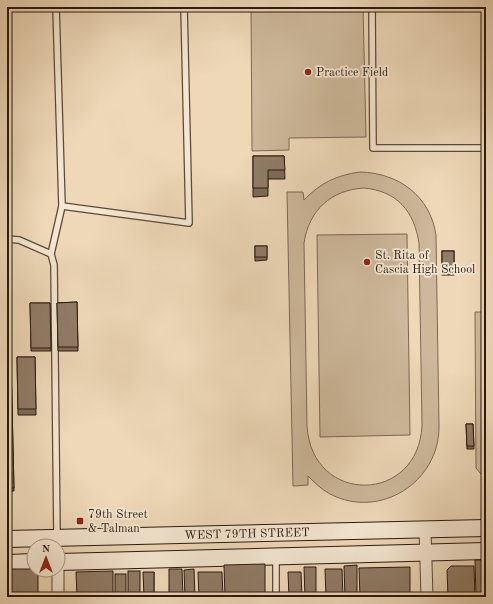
<svg xmlns="http://www.w3.org/2000/svg" width="493" height="604" font-family="'Old Standard TT',serif">
<rect width="100%" height="100%" fill="#eed8b8"/>
<filter id="stains"><feTurbulence type="fractalNoise" baseFrequency=".005" numOctaves="4"/><feColorMatrix values="0 0 0 0 .2 0 0 0 0 .09 0 0 0 0 .02 0 0 0 .5 -.17"/></filter>
<radialGradient id="worn" r=".72"><stop offset=".6" stop-color="#630" stop-opacity="0"/><stop offset="1" stop-color="#630" stop-opacity=".3"/></radialGradient>
<g fill="#cdb89b" stroke="#7c6856" fill-rule="evenodd">
<polygon points="251,7 363,7 366,137 289,138 289,150 252,151"/>
<path d="M 360,172 C 399,173 430,196 436,235 L 439,427 C 439,482 380,520 330,494 C 321,489 315,483 308,476 L 308,485 L 293,486 L 287,192 L 303,192 L 304,200 C 320,183 337,175 360,172 ZM 364,188 C 397,191 414,211 419,243 L 422,425 C 419,504 312,506 307,426 L 304,243 C 309,210 331,190 364,188 Z"/>
<polygon points="407,234 410,435 320,437 317,235"/>
<polygon points="475,312 486,312 486,480 476,468"/>
</g>
<g fill="none" stroke-linecap="round" stroke-linejoin="round">
<g stroke="#5b493a" stroke-width="8">
<g id="service">
<polyline points="372,7 373,148 486,148"/>
<polyline points="62,206 189,223 184,7"/>
<polyline points="7,239 19,240 51,254 54,265 57,537"/>
<polyline points="51,254 62,206 56,7"/>
<polyline points="276,558 276,597"/>
</g>
</g>
<g stroke="#5b493a" stroke-width="13">
<g id="minor">
<polyline points="425,529 427,597"/>
<polyline points="58,570 58,597"/>
</g>
</g>
<g stroke="#2a1910" stroke-width="18">
<g id="secondary">
<path id="s1" d="M 7,539 L 486,528"/>
<polyline points="58,562 486,551"/>
<polyline points="7,563 34,562"/>
</g>
</g>
<use href="#service" stroke="#f4e6d1" stroke-width="5.5"/>
<use href="#minor" stroke="#f4e6d1" stroke-width="11"/>
<use href="#secondary" stroke="#f4e6d1" stroke-width="16"/>
</g>
<g fill="#7c6b59" stroke="#2a1910">
<polygon points="253,156 284,156 285,179 268,179 268,196 253,197"/>
<polygon points="255,246 267,246 267,260 255,261"/>
<rect x="442" y="251" width="12" height="24"/>
<polygon points="7,277 9,277 14,491 7,491"/>
<polygon points="77,302 78,351 58,351 57,303"/>
<polygon points="30,303 50,303 51,351 31,351"/>
<polygon points="17,357 35,357 36,415 18,415"/>
<polygon points="466,424 473,424 474,449 467,449"/>
<polygon points="154,572 154,597 144,597"/>
</g>
<g fill="#907c67" stroke="#2a1910">
<polygon points="253,156 284,156 285,170 268,170 268,188 253,188"/>
<rect x="255" y="246" width="12" height="11"/>
<rect x="442" y="251" width="12" height="18"/>
<polygon points="7,277 9,277 14,488 7,488"/>
<polygon points="77,302 78,347 58,347 57,303"/>
<polygon points="30,303 50,303 51,348 31,348"/>
<polygon points="17,357 35,357 36,409 18,409"/>
<polygon points="466,424 473,424 474,446 467,446"/>
<polygon points="475,560 486,560 486,597 476,597"/>
<polygon points="265,564 265,597 225,597 224,565"/>
<polygon points="357,565 357,597 345,597 344,566"/>
<polygon points="451,566 474,566 475,597 448,597 447,570"/>
<polygon points="304,567 316,567 316,597 305,597"/>
<polygon points="410,567 410,597 360,597 359,568"/>
<polygon points="7,569 34,569 34,570 38,570 38,597 7,597"/>
<polygon points="169,569 182,569 183,597 169,597"/>
<polygon points="194,569 195,597 185,597 184,570"/>
<polygon points="325,569 342,569 343,597 326,597"/>
<polygon points="113,571 113,597 77,597 76,572"/>
<rect x="128" y="571" width="12" height="26"/>
<polygon points="143,572 154,572 154,595 148,595 148,597 144,597"/>
<polygon points="198,572 222,572 223,597 199,597"/>
<polygon points="288,572 301,572 302,597 289,597"/>
<rect x="115" y="574" width="11" height="23"/>
</g>
<g fill="#8f2418" stroke="#f4e6d1" stroke-width="1.5">
<circle cx="308" cy="72" r="4"/>
<circle cx="367" cy="262" r="4"/>
<rect x="76" y="517" width="8" height="8" rx="2"/>
</g>
<g text-anchor="middle" stroke-width="3.5" stroke-linejoin="round" paint-order="stroke">
<g font-size="12" fill="#2a1910" stroke="#f4e6d1" text-anchor="start">
<text x="316" y="76">Practice Field</text>
<text x="375" y="259">St. Rita of<tspan x="375" dy="14">Cascia High School</tspan></text>
<text x="88" y="518">79th Street<tspan x="88" dy="14">&amp; Talman</tspan></text>
</g>
<g font-size="12" fill="#2a1910" stroke="#f4e6d1">
<text dy="4" stroke="none"><textPath href="#s1" startOffset="240">WEST 79TH STREET</textPath></text>
</g>
</g>
<rect width="493" height="604" fill="none" stroke="#eed8b8" stroke-width="24"/>
<rect x="8" y="8" width="477" height="588" fill="none" stroke="#2a1910" stroke-width="2"/>
<rect x="12" y="12" width="469" height="580" fill="none" stroke="#2a1910"/>
<g transform="translate(46 558)"><circle r="19" fill="#f4e6d1" stroke="#a39484"/>
<path d="M0-3L7 15L0 10L-7 15Z" fill="#8f2418"/>
<text y="-6" font-size="11" font-weight="bold" text-anchor="middle" fill="#2a1910">N</text>
</g>
<rect width="100%" height="100%" filter="url(#stains)"/>
<rect width="100%" height="100%" fill="url(#worn)"/>
</svg>
